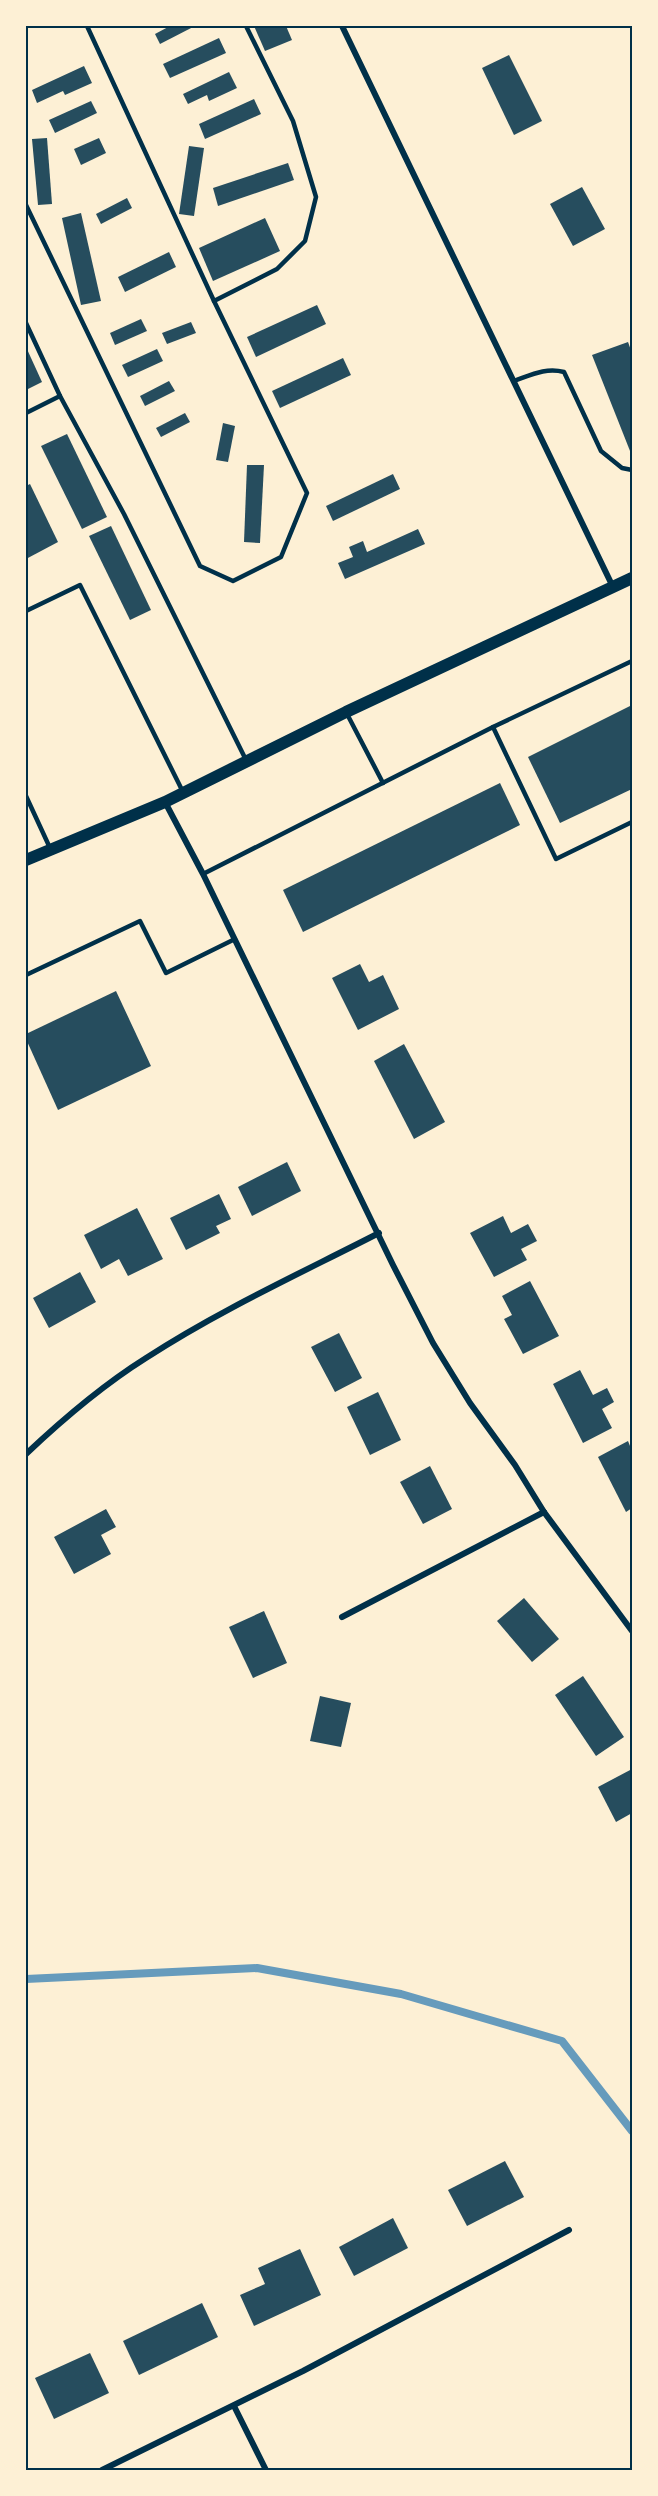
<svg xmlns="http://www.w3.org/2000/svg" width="658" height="2496" font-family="'Source Serif 4',serif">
<rect width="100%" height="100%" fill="#fdf0d5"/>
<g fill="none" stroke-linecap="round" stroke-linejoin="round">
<polyline stroke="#669bbc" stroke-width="8" points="26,1979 257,1968 401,1994 562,2041 632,2131"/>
</g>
<g fill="#264d5e">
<polygon points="170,26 195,26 160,44 155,34"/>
<polygon points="254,26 286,26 292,40 265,51"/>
<polygon points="219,38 226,53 170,78 163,64"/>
<polygon points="509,55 542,121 514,135 482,68"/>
<polygon points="84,66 92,83 65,95 63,91 37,103 32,90"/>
<polygon points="229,72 237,88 209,101 207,95 188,104 183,94"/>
<polygon points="254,99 261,114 205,139 199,124"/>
<polygon points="91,101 97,113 55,133 49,120"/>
<polygon points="47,138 52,204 38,205 32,139"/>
<polygon points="99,138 106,153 81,165 74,149"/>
<polygon points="189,146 204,148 194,216 179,214"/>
<polygon points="288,163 294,180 218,206 213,188"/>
<polygon points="582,187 605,229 573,246 550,204"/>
<polygon points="127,198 132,208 101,224 96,214"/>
<polygon points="81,213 101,301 81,305 62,218"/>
<polygon points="265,218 280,251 213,281 199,248"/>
<polygon points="169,252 176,267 125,292 118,277"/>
<polygon points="317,305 326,324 256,357 247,337"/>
<polygon points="141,319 147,331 115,345 110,333"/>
<polygon points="191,322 196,333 167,344 162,333"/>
<polygon points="628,342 632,353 632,456 592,355"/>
<polygon points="26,347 42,382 26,390"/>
<polygon points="157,349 163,361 128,377 122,365"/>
<polygon points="343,358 351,375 280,408 272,391"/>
<polygon points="169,381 175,391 145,406 140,396"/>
<polygon points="185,413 190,422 161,437 156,428"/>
<polygon points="223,423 235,426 228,462 216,460"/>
<polygon points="67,434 107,517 82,529 41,446"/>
<polygon points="247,465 264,465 260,543 244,542"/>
<polygon points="393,474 400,489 333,521 326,506"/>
<polygon points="30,484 58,542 26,559 26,486"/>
<polygon points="111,526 151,610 130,620 89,536"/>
<polygon points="418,529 425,544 345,579 338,563 353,557 349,547 363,541 367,552"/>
<polygon points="632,705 632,789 560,823 528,757"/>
<polygon points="500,783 520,825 303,932 283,890"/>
<polygon points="360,964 369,982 383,975 399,1009 358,1030 332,978"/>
<polygon points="116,991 151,1066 58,1110 26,1039 26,1034"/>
<polygon points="404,1044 445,1122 414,1139 374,1061"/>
<polygon points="287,1162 301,1191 252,1216 238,1187"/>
<polygon points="219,1194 231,1219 216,1226 220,1233 186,1250 170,1218"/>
<polygon points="137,1208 163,1259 128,1276 119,1259 101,1269 84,1235"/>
<polygon points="503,1216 511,1233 528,1224 537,1241 521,1249 527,1260 494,1277 470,1233"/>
<polygon points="80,1272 96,1302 49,1328 33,1298"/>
<polygon points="530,1281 559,1336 523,1354 504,1319 512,1315 502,1296"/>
<polygon points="339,1333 362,1378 335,1392 311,1347"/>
<polygon points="580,1370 593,1395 607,1388 614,1402 602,1409 612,1428 583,1443 553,1384"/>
<polygon points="378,1392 401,1440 370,1455 347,1407"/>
<polygon points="628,1441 632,1451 632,1508 626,1512 598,1457"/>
<polygon points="430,1466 452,1509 423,1524 400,1482"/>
<polygon points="106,1509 116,1527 101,1535 111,1554 74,1574 54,1537"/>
<polygon points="524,1598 559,1639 532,1662 497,1621"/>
<polygon points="264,1611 287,1663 253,1678 229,1627"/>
<polygon points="583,1676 624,1737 596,1756 555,1695"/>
<polygon points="320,1696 351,1703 341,1747 310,1741"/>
<polygon points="632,1769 632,1813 616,1822 598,1787"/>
<polygon points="505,2161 524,2197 467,2226 448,2190"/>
<polygon points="393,2218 408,2248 354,2276 339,2247"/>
<polygon points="300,2249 321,2295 254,2326 240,2295 265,2284 258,2268"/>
<polygon points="202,2303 218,2337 139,2375 123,2341"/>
<polygon points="90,2353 109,2393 54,2419 35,2378"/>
</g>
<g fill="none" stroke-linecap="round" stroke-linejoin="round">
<g stroke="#003049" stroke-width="4.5">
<polyline points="26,205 200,566 233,581 281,557 307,493 214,301 87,26"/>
<polyline points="214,301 277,269 305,241 316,197 293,121 246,26"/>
<polyline points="26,323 60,396 124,514 246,760"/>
<path d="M 514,381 C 531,375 546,367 564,372 L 601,451 L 622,468 L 632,470"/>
<polyline points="26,413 60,396"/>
<polyline points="26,611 80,585 183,792"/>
<polyline points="346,712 383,783"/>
<polyline points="493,727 632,661"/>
<polyline points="26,796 50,848"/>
<polyline points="203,874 493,727 556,859 632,822"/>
<polyline points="26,975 140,921 166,973 235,939"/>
</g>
<g stroke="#003049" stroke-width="6">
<polyline points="342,26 613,587"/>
<polyline points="165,802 203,874 393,1265 433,1343 470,1403 515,1465 544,1512 632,1631"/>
<path d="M 26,1454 C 63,1419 103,1385 146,1358 C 220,1310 301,1273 379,1233"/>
<polyline points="342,1617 544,1512"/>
<polyline points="234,2406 266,2470"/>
<polyline points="102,2470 303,2371 569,2230"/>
</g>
<polyline stroke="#003049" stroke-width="12" points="26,860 165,802 346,712 632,578"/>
</g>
<rect width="658" height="2496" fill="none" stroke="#fdf0d5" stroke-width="54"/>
<rect x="27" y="27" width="604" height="2442" fill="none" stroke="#003049" stroke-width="2"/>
</svg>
